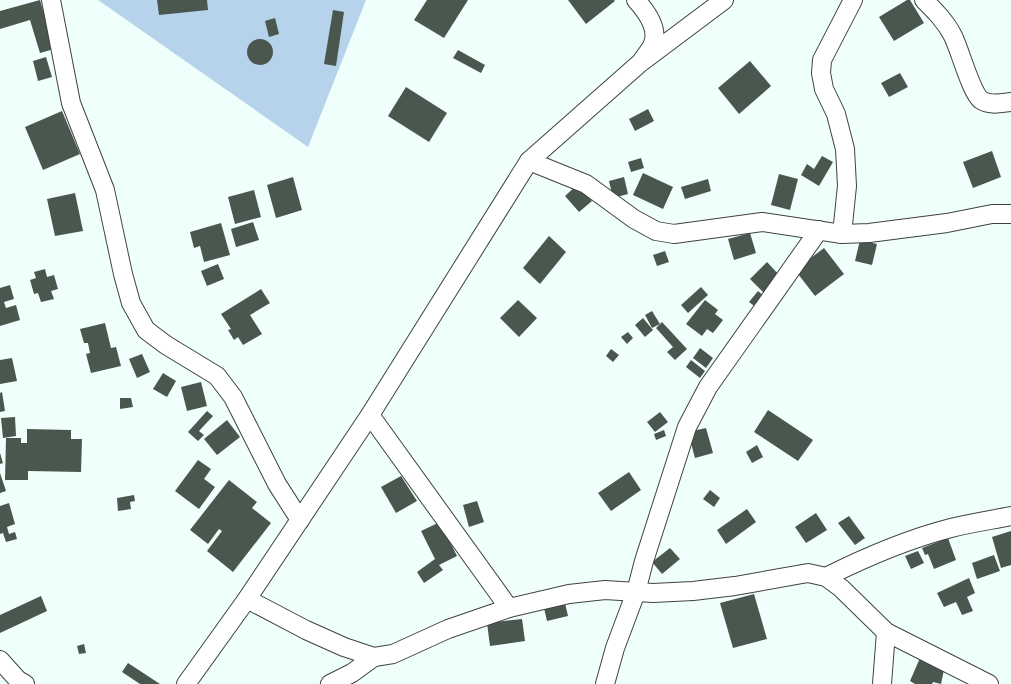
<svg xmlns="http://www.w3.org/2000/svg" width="1011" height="684" font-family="Georgia,serif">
<rect width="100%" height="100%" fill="#effffc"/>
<polygon fill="#b7d3ec" points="98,0 366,0 308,147"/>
<g fill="#4a574f">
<polygon points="40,0 54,49 40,53 30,20 0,29 0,11"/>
<polygon points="157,0 207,0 208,10 159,15"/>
<polygon points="427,0 468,0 444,38 414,20"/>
<polygon points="568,0 614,0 615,1 586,24"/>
<polygon points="907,0 910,0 924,23 894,41 879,17"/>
<polygon points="333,10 344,12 336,66 324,64"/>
<polygon points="275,18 279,34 269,37 265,21"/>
<circle cx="260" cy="52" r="13"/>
<polygon points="458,50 485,65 481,73 453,58"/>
<polygon points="46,57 52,77 38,81 33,61"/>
<polygon points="750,61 771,86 739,114 718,88"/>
<polygon points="900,73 908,87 889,97 881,83"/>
<polygon points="406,87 447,113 429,142 388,116"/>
<polygon points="648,109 654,121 635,131 629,119"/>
<polygon points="62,111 80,154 43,170 25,127"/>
<polygon points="992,151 1001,177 973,188 963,162"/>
<polygon points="822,156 833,162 819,186 801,175 807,164 814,169"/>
<polygon points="641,158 644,168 631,172 628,162"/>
<polygon points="643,173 673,187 663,209 633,195"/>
<polygon points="779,174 798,179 790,210 771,205"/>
<polygon points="293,177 302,210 276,218 267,185"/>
<polygon points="624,177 628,194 613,198 609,181"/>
<polygon points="708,179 711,191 685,199 681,187"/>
<polygon points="577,185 592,201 579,212 565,196"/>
<polygon points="254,190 261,217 235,224 228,197"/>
<polygon points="75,193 83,231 55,236 47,199"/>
<polygon points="253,222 259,240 236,247 231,229"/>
<polygon points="221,223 230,255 204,262 200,246 194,248 190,232"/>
<polygon points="750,233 756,253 734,260 728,239"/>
<polygon points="549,236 566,252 540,284 523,268"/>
<polygon points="860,240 877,244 872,265 855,261"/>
<polygon points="824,248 844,274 815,296 795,270"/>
<polygon points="665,251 669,262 657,266 653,255"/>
<polygon points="767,262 781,277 765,294 750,279"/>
<polygon points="218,264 224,279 207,286 201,271"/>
<polygon points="45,269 47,277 54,275 58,289 51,291 54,299 41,302 38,293 34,294 30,280 36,278 34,272"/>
<polygon points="10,285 14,299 4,302 6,308 16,305 20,320 0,326 0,288"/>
<polygon points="701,287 708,295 688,313 681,305"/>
<polygon points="261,289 270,303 250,315 262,334 243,345 238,337 234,340 228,330 231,329 221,314"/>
<polygon points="758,291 766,298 757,308 749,302"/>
<polygon points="518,300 537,318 519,337 500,318"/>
<polygon points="705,300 718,310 715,314 723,320 713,333 707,329 702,336 686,324"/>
<polygon points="652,311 660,324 652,328 645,315"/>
<polygon points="643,318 653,330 645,337 635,325"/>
<polygon points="662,322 687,349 675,360 667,352 673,347 656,328"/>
<polygon points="105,323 111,348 116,347 121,366 91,373 86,354 90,353 88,343 84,343 80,329"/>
<polygon points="628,332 633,338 627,344 621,337"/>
<polygon points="700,348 713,358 706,368 693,358"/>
<polygon points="611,349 619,355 613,362 606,356"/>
<polygon points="142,354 150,372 137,378 129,359"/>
<polygon points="12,358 17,381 0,384 0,360"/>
<polygon points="691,360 705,371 700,378 686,367"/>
<polygon points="163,373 176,381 167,397 153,389"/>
<polygon points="201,382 207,406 187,411 181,387"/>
<polygon points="2,392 5,411 0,412 0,393"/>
<polygon points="120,398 131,398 133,407 120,409"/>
<polygon points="768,410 813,440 798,461 754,432"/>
<polygon points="207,411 213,416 199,431 204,435 198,441 188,432"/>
<polygon points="660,412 668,422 655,432 647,422"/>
<polygon points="15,417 16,436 3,438 1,418"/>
<polygon points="227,420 240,437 217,455 204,439"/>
<polygon points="706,428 713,453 695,458 688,432"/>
<polygon points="27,429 71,430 71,439 82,439 81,472 28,471 28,480 5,480 6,438 21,438 21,443 27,443"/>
<polygon points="664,430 666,436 656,440 654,434"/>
<polygon points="757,445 763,457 752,463 746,452"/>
<polygon points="0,453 3,463 0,464"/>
<polygon points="198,460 211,469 204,479 215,487 199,509 175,491"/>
<polygon points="629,472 641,490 611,511 598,493"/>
<polygon points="0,473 6,491 0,493"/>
<polygon points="401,476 417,501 396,513 381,487"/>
<polygon points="229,480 257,502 252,508 271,523 233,572 207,551 222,531 219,529 208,544 190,530"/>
<polygon points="710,490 720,498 714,507 703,499"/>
<polygon points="134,495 135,501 130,502 131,509 118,511 117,498"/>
<polygon points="477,501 484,522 469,527 463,505"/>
<polygon points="9,503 15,524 7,527 9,534 15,532 17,539 6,542 3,533 0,534 0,506"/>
<polygon points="747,509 756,522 726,544 717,530"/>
<polygon points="816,513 827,530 806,543 795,527"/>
<polygon points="849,516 865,538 855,545 838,523"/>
<polygon points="440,522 457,556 439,565 443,570 424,583 417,572 435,559 421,531"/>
<polygon points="1011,531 1011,565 1001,568 992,537"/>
<polygon points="948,538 956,560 934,569 928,554 925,555 922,548"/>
<polygon points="670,548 680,559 662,574 652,562"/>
<polygon points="918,551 924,563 911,569 905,556"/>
<polygon points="994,555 1000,571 977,579 972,563"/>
<polygon points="969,578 975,593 967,597 973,611 962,615 956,602 944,607 937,593"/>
<polygon points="754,594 767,639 733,648 720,603"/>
<polygon points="41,596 47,611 0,633 0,615"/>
<polygon points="565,603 568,616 547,621 544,608"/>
<polygon points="522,619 525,641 490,646 487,623"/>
<polygon points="84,644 86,653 79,654 77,646"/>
<polygon points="920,658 945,665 941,684 933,682 932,684 915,684 910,681"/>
<polygon points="128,663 160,684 140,684 122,672"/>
</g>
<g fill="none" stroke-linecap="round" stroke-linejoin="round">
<g stroke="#414141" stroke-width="20">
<g id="minor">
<polyline points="51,0 71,103 105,190 123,274 131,303 146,330 166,345 217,376 233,397 277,484 300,520"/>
<path d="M 636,0 C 646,11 660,30 652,46 C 650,50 646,55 643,59"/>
<path d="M 924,0 C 935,11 946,22 953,36 C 960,50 971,92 981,100 C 990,106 1001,103 1011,102"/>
<polyline points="529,161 586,184 634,219 656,231 674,234 762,222 842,234 869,233 947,223 992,214 1011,214"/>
<polyline points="842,234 847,186 845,149 836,114 824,89 821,73 822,60 853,0"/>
<polyline points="370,415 509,608"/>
<path d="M 826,577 C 866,557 908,539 951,528 C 971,523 991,520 1011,516"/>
<polyline points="247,599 306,630 344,647 374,657 393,654 448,629 509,608 569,594 605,590 653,593 693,591 735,586 808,573 826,577 841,588 886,632 989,684"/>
<polyline points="0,660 18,680 25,684"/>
<polyline points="186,684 247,599 370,415 529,161 640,63 724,0"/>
<polyline points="330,684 352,673 374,657"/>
<polyline points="605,684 615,648 636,592 644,561 687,427 708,387 819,230"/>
<polyline points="882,684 886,632"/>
</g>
</g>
<use href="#minor" stroke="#fff" stroke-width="18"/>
</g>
</svg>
